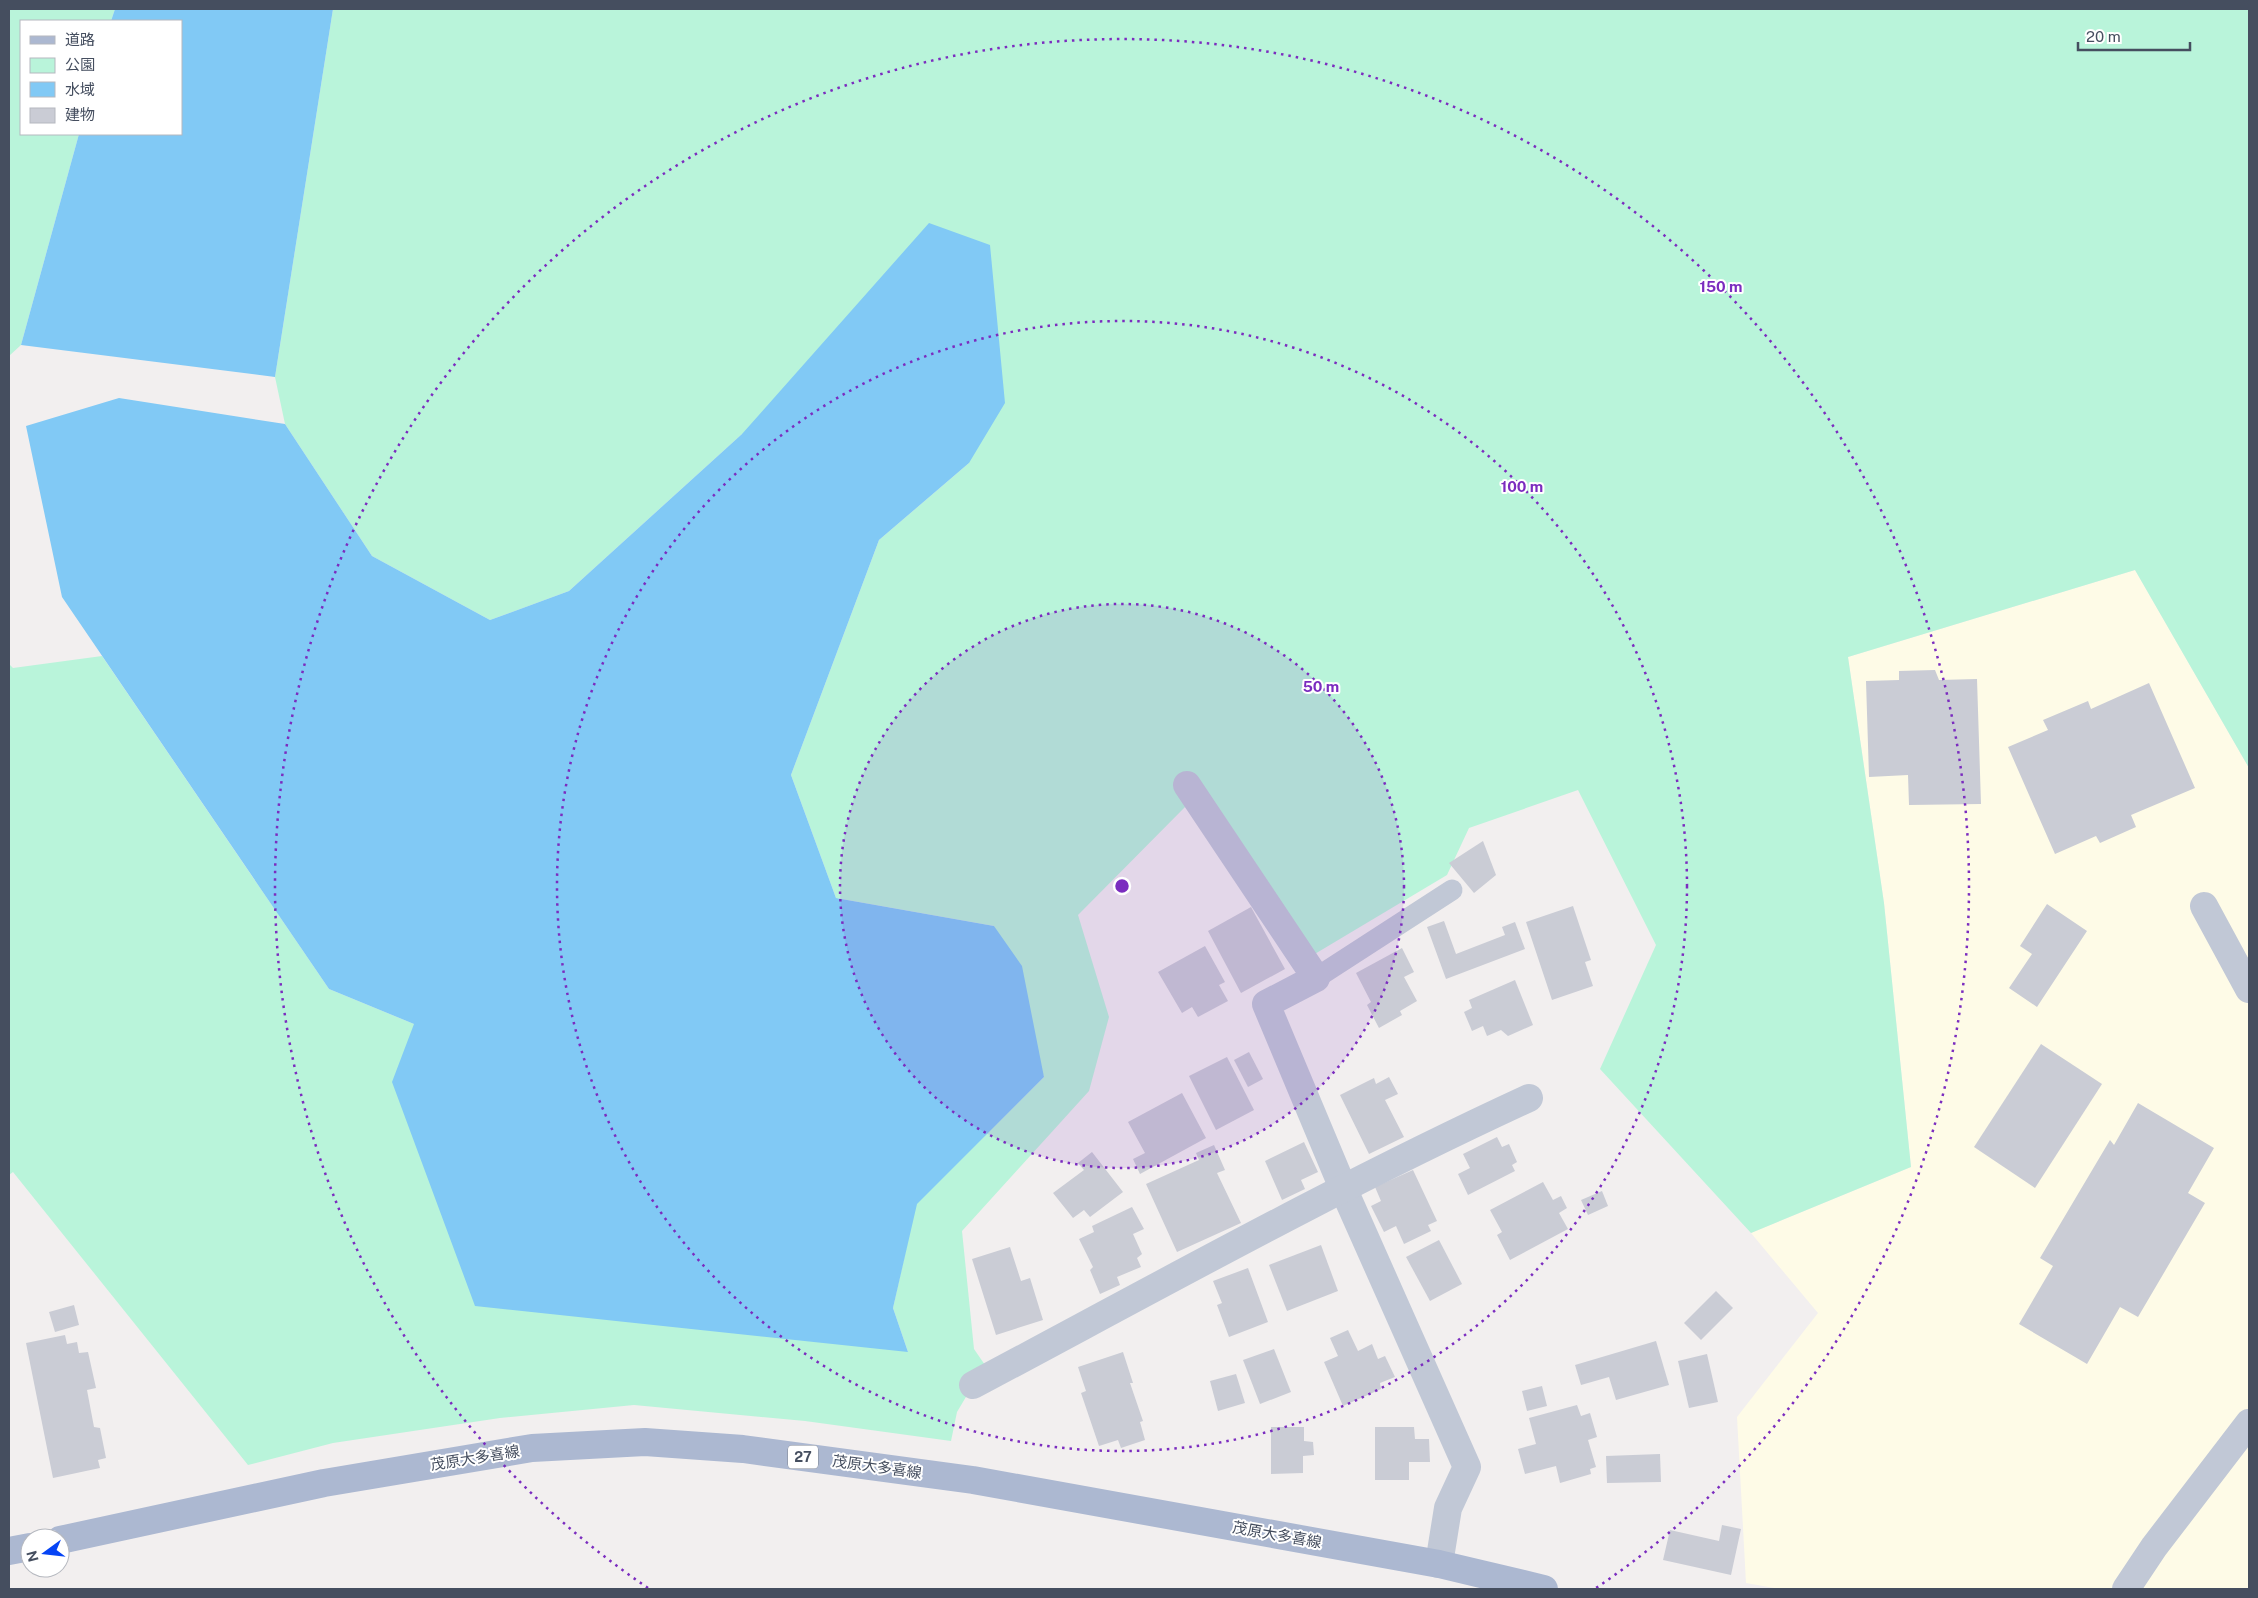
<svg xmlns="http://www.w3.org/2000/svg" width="2258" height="1598" font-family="'Public Sans','Noto Sans JP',sans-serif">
<rect width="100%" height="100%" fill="#f2efef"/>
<polygon fill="#fefbe7" points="2135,570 2249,768 2249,1589 1780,1589 1746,1583 1737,1417 1818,1313 1751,1233 1911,1167 1884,903 1848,657"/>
<g fill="#b9f4da">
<polygon points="9,9 115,9 111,21 21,21 21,134 79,134 21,345 9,356"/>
<polygon points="333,9 2249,9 2249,768 2135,570 1848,657 1884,903 1911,1167 1751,1233 1600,1069 1656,945 1578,790 1469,828 1447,875 1293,967 1186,806 1078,915 1109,1017 1089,1091 962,1231 974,1349 985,1365 957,1412 951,1441 805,1421 634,1405 500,1418 333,1443 248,1465 13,1172 9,1175 9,664 13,668 102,656 329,989 414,1024 908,1352 893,1308 916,1204 1044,1077 994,926 836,898 791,775 879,540 969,463 742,434 569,591 490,620 372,556 285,424 275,377"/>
</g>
<g fill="#81c9f5">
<polygon points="115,9 333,9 275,377 21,345 79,134 181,134 181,21 111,21"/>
<polygon points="929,223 990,245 1005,403 969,463 879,540 791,775 836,898 994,926 1022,966 1044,1077 917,1204 893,1308 908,1352 475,1306 392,1082 414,1024 329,989 62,597 26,426 119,398 285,424 372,556 490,620 569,591 742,434"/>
</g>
<g fill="#caccd5">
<polygon points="1935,670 1939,680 1977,679 1981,804 1909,805 1908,775 1869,777 1866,681 1899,680 1899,671"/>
<polygon points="2149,683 2195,788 2131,815 2136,827 2100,843 2096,836 2055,854 2008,747 2048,730 2043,720 2088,701 2091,709"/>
<polygon points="1483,841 1496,875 1474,893 1449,863"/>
<polygon points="2047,904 2087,931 2037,1007 2009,988 2032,954 2020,946"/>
<polygon points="1573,906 1591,960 1585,962 1593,986 1552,1000 1526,922"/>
<polygon points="1251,907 1285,969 1241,993 1208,931"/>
<polygon points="1444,921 1456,954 1505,935 1502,927 1515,922 1525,949 1446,979 1427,927"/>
<polygon points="1205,946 1225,982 1219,985 1228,1001 1198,1017 1192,1007 1182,1013 1158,972"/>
<polygon points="1402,948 1414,972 1404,977 1417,1001 1400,1011 1402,1015 1379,1028 1367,1005 1371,1002 1356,973"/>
<polygon points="1515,980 1533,1025 1508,1036 1501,1030 1487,1036 1483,1026 1472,1031 1464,1012 1472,1008 1469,1000"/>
<polygon points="2041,1044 2102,1084 2035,1188 1974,1147"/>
<polygon points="1249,1052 1263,1079 1248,1087 1234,1060"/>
<polygon points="1227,1057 1254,1110 1216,1130 1189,1076"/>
<polygon points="1389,1077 1398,1094 1385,1100 1404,1137 1369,1154 1340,1095 1374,1078 1376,1084"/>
<polygon points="1182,1093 1206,1138 1140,1174 1133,1159 1145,1153 1128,1122"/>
<polygon points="2138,1103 2214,1148 2188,1193 2205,1203 2138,1317 2120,1307 2087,1364 2019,1324 2053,1266 2040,1258 2110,1140 2114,1145"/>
<polygon points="1497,1137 1502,1147 1509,1144 1517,1162 1512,1165 1515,1171 1468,1195 1458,1174 1470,1168 1463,1154"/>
<polygon points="1304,1142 1318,1172 1301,1180 1305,1189 1282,1200 1265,1161"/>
<polygon points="1214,1145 1225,1170 1217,1173 1241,1223 1177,1252 1146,1184 1199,1160 1196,1153"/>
<polygon points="1092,1152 1123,1192 1090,1217 1084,1210 1073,1218 1053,1193 1084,1170 1078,1163"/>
<polygon points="1413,1170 1437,1221 1428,1225 1431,1231 1404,1244 1396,1226 1384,1232 1371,1206 1381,1201 1375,1187"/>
<polygon points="1543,1182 1553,1200 1561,1196 1567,1208 1559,1213 1568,1229 1510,1260 1497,1235 1502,1232 1490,1210"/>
<polygon points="1602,1191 1608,1206 1588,1215 1581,1200"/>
<polygon points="1132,1207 1144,1229 1133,1234 1142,1254 1137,1258 1141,1267 1117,1277 1120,1285 1100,1294 1090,1270 1093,1267 1079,1239 1094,1232 1092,1226"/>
<polygon points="1439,1240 1462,1284 1430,1301 1406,1257"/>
<polygon points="1321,1245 1338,1291 1287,1311 1269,1265"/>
<polygon points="1010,1247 1021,1281 1030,1278 1043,1320 996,1335 972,1259"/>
<polygon points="1248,1268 1268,1322 1229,1337 1217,1305 1222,1303 1213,1281"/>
<polygon points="1716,1291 1733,1308 1701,1340 1684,1323"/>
<polygon points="74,1305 79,1325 55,1332 49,1312"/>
<polygon points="1348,1330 1358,1351 1372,1344 1378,1359 1385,1356 1395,1377 1380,1383 1381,1389 1343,1406 1324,1362 1338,1356 1330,1338"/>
<polygon points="65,1335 67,1344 77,1342 79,1353 88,1352 96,1388 87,1390 94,1427 100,1428 106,1458 98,1460 100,1468 53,1478 26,1343"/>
<polygon points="1656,1341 1669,1385 1616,1400 1609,1377 1581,1385 1575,1365"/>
<polygon points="1274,1349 1291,1392 1260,1404 1243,1360"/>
<polygon points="1123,1352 1133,1383 1130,1383 1143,1421 1140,1422 1145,1440 1121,1448 1118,1440 1099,1446 1081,1393 1086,1391 1078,1367"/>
<polygon points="1707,1354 1718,1402 1689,1408 1678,1361"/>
<polygon points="1236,1374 1245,1403 1218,1411 1210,1381"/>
<polygon points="1542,1386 1547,1406 1527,1411 1522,1391"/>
<polygon points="1577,1405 1581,1416 1590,1413 1597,1437 1588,1440 1596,1467 1590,1469 1591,1474 1560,1483 1556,1466 1525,1474 1518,1449 1536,1444 1529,1418"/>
<polygon points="1271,1427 1304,1427 1304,1441 1313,1442 1314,1455 1303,1456 1303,1473 1271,1474"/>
<polygon points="1375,1427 1414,1427 1415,1439 1429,1439 1430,1462 1409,1462 1409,1480 1375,1480"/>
<polygon points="1660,1454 1661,1482 1607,1483 1606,1456"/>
<polygon points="1722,1525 1741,1529 1731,1575 1663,1560 1670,1530 1719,1541"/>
</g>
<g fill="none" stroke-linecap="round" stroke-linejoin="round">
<polyline stroke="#c1c8d6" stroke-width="21" points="1316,978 1452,890"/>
<g stroke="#c1c8d6" stroke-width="28">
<polyline points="1187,785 1316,978 1266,1004 1343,1188 1467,1467 1448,1508 1439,1564"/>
<polyline points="2204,906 2249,989"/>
<path d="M 973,1385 C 1157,1287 1340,1185 1529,1098"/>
<polyline points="2126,1589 2154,1547 2249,1423"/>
</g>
<g stroke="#acb8d1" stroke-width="28">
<polyline points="60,1540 324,1483 532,1448 645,1442 743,1449 973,1480 1439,1564 1544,1589"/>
<polyline points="9,1551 30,1547"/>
</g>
</g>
<circle cx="1122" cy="886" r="282" fill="#7b2cbf" fill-opacity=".12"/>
<g fill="none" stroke="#7b2cbf" stroke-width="2.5" stroke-dasharray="2.5 5">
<circle cx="1122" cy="886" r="282"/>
<circle cx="1122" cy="886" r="565"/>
<path d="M648 1588A847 847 0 1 1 1596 1588"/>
</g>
<g text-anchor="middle" stroke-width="4" stroke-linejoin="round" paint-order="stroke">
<rect fill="#fff" stroke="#7d838f" stroke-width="1" x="788" y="1445.5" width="30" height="23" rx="4"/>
<g font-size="14" font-weight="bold" fill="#454e5f">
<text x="803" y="1462">27</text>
</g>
<g font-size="15" fill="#454e5f" stroke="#fff">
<text transform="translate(475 1458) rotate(-9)" y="5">茂原大多喜線</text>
<text transform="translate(877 1467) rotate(8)" y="5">茂原大多喜線</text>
<text transform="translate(1277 1535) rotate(10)" y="5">茂原大多喜線</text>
</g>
</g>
<circle cx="1122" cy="886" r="8" fill="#7b2cbf" stroke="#fff" stroke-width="2.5"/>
<g font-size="15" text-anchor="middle" font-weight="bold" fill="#7b2cbf" stroke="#fff" stroke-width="4" stroke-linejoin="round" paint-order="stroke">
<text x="1721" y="292">150 m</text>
<text x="1522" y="492">100 m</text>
<text x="1321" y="692">50 m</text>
</g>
<rect width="2258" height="1598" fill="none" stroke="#454e5f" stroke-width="20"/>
<rect x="20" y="20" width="162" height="115" fill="#ffffff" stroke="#b5b8bf"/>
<rect x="30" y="36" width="25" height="8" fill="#acb8d1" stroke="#b5b8bf"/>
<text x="65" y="45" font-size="15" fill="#454e5f">道路</text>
<rect x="30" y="58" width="25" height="15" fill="#b9f4da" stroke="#b5b8bf"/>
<text x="65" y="70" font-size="15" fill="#454e5f">公園</text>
<rect x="30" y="82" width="25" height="15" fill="#81c9f5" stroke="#b5b8bf"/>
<text x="65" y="95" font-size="15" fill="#454e5f">水域</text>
<rect x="30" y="108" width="25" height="15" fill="#caccd5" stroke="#b5b8bf"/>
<text x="65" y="120" font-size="15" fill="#454e5f">建物</text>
<g transform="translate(45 1553) rotate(255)"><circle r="24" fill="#ffffff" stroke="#b5b8bf"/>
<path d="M0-4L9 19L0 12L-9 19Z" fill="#0644f5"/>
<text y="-8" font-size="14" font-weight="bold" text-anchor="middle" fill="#454e5f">N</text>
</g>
<path d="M2078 42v8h112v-8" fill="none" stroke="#454e5f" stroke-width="2.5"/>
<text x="2086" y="42" font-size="15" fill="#454e5f" stroke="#ffffff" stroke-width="4" paint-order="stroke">20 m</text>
</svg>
